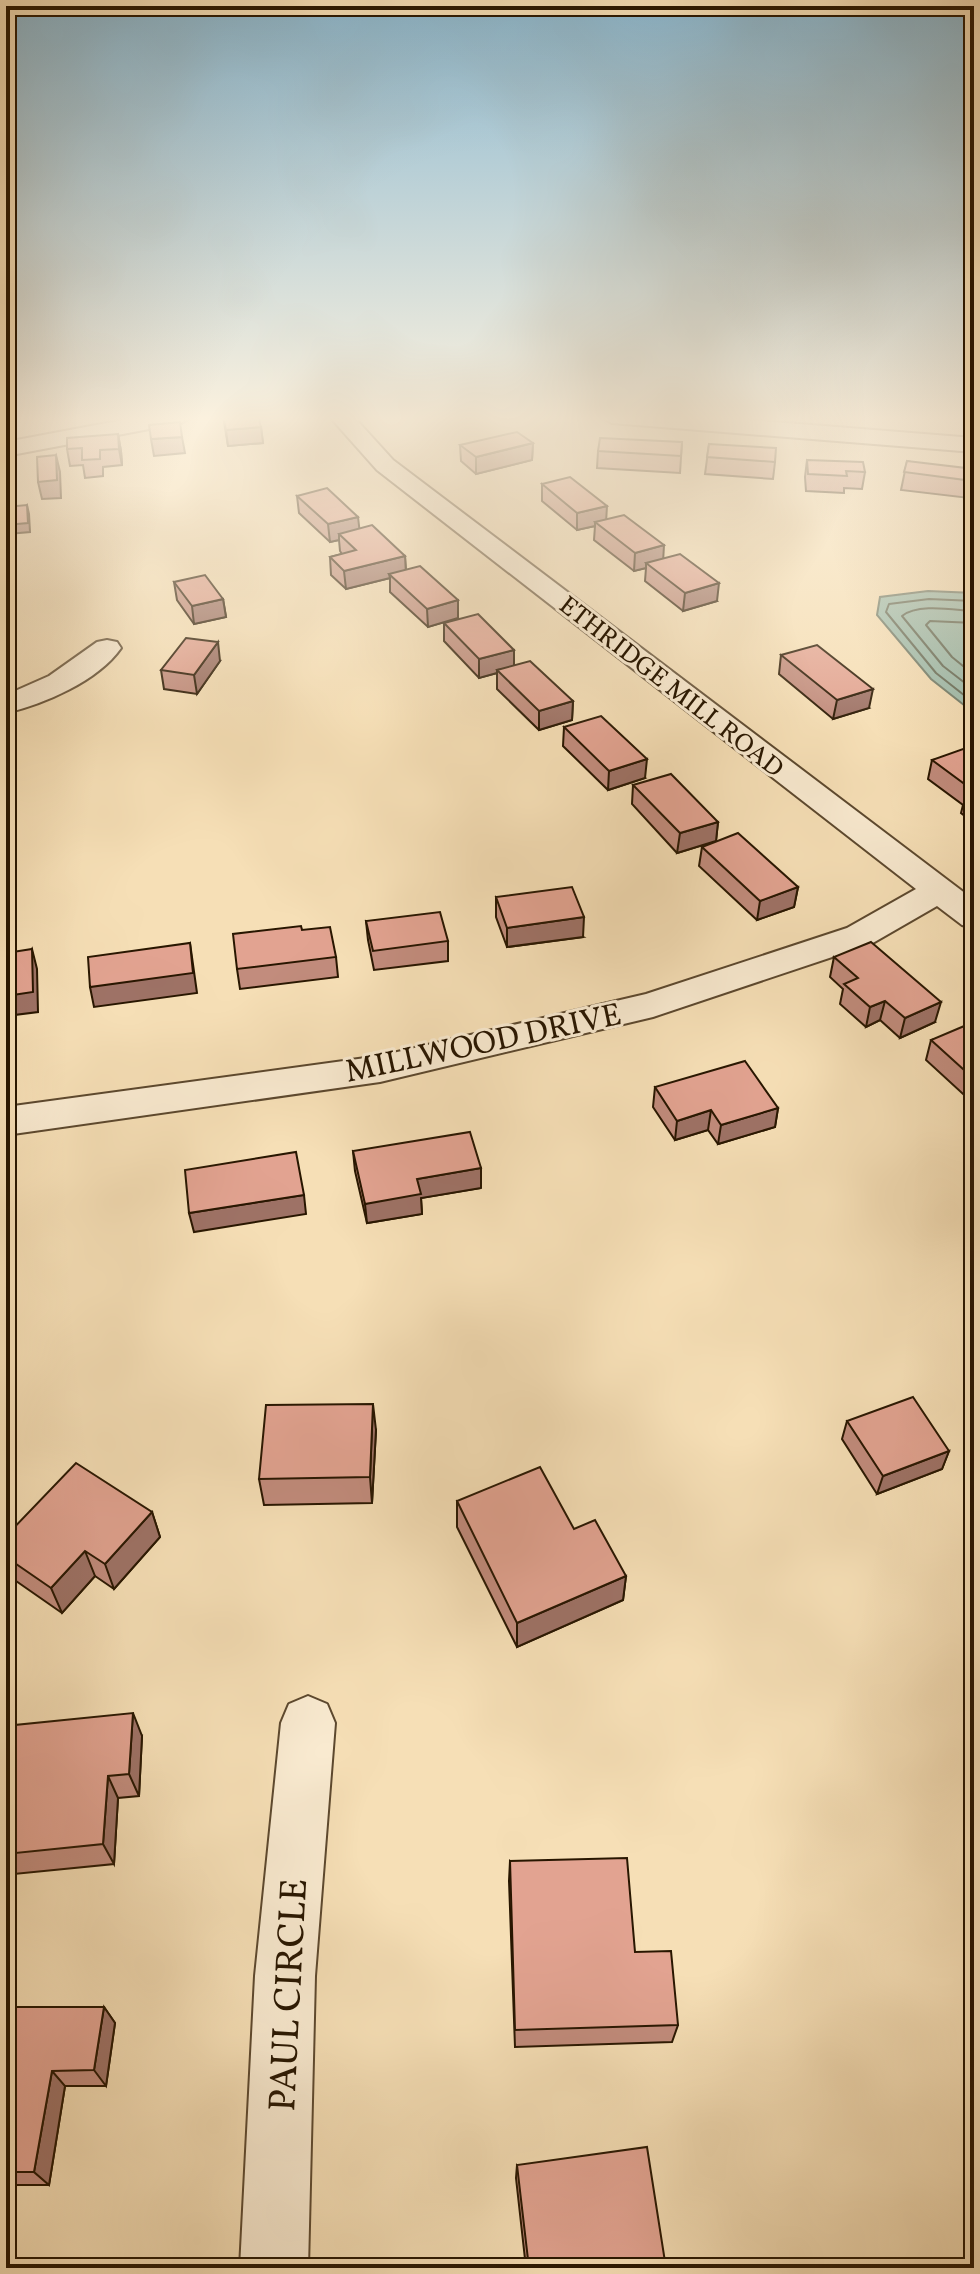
<svg xmlns="http://www.w3.org/2000/svg" width="980" height="2274" font-family="Vollkorn,serif">
<rect width="100%" height="100%" fill="#f6dfb6"/>
<filter id="stains"><feTurbulence type="fractalNoise" baseFrequency=".0025" numOctaves="4"/><feColorMatrix values="0 0 0 0 .2 0 0 0 0 .09 0 0 0 0 .02 0 0 0 .5 -.17"/></filter>
<radialGradient id="worn" r=".72"><stop offset=".6" stop-color="#630" stop-opacity="0"/><stop offset="1" stop-color="#630" stop-opacity=".3"/></radialGradient>
<polygon fill="#9dbdae" stroke="#6e7a68" stroke-width="2" points="928,591 974,593 974,713 931,679 877,615 880,597"/>
<g fill="none" stroke-linecap="round" stroke-linejoin="round">
<g stroke="#626a57" stroke-width="2">
<polyline points="974,601 929,599 889,604 886,612 936,673 974,703"/>
<path d="M 974,611 C 954,610 918,603 902,616 L 943,666 L 974,690"/>
<polyline points="974,623 930,621 926,625 952,657 974,675"/>
</g>
<g stroke="#5c482e" stroke-width="4">
<g id="minor">
<polygon points="144,416 192,416 181,423 6,456 6,442"/>
<polygon points="329,416 353,416 393,460 974,900 974,928 962,925 937,906 871,944 653,1017 380,1082 6,1135 6,1107 380,1056 646,994 847,928 916,889 377,470"/>
<polygon points="601,416 699,416 974,438 974,452 612,423"/>
<path d="M 107,640 L 117,642 L 121,648 C 98,681 44,704 6,713 L 6,695 L 49,676 L 97,642 Z"/>
<polygon points="308,1696 327,1704 335,1723 315,1976 308,2268 240,2268 255,1976 281,1723 289,1704"/>
</g>
</g>
<use href="#minor" fill="#f9ead0" fill-rule="evenodd"/>
</g>
<g fill="#c28c7d" stroke="#281600" stroke-width="2">
<polygon points="223,416 261,427 263,443 228,446"/>
<polygon points="118,434 121,451 122,465 103,467 103,476 85,478 83,465 70,466 67,449"/>
<polygon points="682,442 680,473 597,468 598,451"/>
<polygon points="533,443 532,460 476,474 461,461 460,445"/>
<polygon points="709,444 775,462 773,479 705,474"/>
<polygon points="807,460 865,472 862,489 844,488 844,493 806,491 805,477"/>
<polygon points="907,461 974,478 969,498 901,490"/>
<polygon points="542,484 606,519 663,559 717,601 683,611 645,581 646,568 634,571 594,540 595,526 577,530 542,501"/>
<polygon points="297,496 359,529 405,556 406,570 458,618 428,627 390,592 390,578 346,589 331,575 330,557 342,554 340,551 339,540 330,542 299,513"/>
<polygon points="174,582 223,599 226,617 194,624 177,600"/>
<polygon points="444,623 573,701 572,720 539,730 497,689 497,673 479,678 444,641"/>
<polygon points="781,655 869,708 833,719 779,674"/>
<polygon points="220,661 197,694 164,689 161,670"/>
<polygon points="564,727 645,778 608,790 563,746"/>
<polygon points="974,756 974,823 961,813 963,805 928,779 932,760"/>
<polygon points="633,785 718,822 716,841 677,853 632,804"/>
<polygon points="702,847 798,887 794,907 757,920 699,866"/>
<polygon points="496,897 583,937 507,947 496,917"/>
<polygon points="366,921 448,941 448,961 374,970 368,940"/>
<polygon points="302,930 336,957 338,977 240,989 237,969"/>
<polygon points="834,957 935,1022 900,1038 880,1020 866,1027 840,1004 843,989 830,977"/>
<polygon points="974,1028 974,1104 926,1060 931,1040"/>
<polygon points="655,1087 778,1108 775,1127 718,1144 708,1130 675,1140 653,1107"/>
<polygon points="353,1151 481,1188 421,1198 422,1214 367,1223 355,1171"/>
<polygon points="847,1421 949,1451 942,1469 877,1494 842,1439"/>
<polygon points="376,1430 372,1503 264,1505 259,1479"/>
<polygon points="457,1501 574,1529 626,1576 623,1600 517,1647 457,1527"/>
<polygon points="152,1512 160,1537 114,1589 95,1576 62,1613 6,1574 6,1536"/>
<polygon points="142,1736 139,1796 118,1798 114,1864 14,1874 6,1863 6,1805"/>
<polygon points="510,1861 635,1952 678,2025 672,2042 515,2047 509,1881"/>
<polygon points="6,2007 104,2007 115,2023 106,2086 65,2086 49,2185 6,2185"/>
<polygon points="517,2165 666,2268 526,2268 516,2178"/>
</g>
<g fill="#9e7266" stroke="#281600" stroke-width="2">
<polygon points="261,427 263,443 228,446 226,430"/>
<polygon points="118,434 121,451 122,465 119,449"/>
<polygon points="182,437 185,453 154,456 151,439"/>
<polygon points="533,443 532,460 476,474 476,457"/>
<polygon points="56,455 60,472 61,498 42,499 38,482"/>
<polygon points="27,505 29,514 30,532 8,534 6,525"/>
<polygon points="607,506 606,523 595,522 595,526 577,530 577,513"/>
<polygon points="358,517 360,534 339,534 339,540 330,542 328,524"/>
<polygon points="664,545 663,563 646,563 646,568 634,571 635,553"/>
<polygon points="405,556 406,574 389,574 390,578 346,589 344,571"/>
<polygon points="719,583 717,601 683,611 685,593"/>
<polygon points="223,599 226,617 194,624 192,606"/>
<polygon points="458,600 458,618 428,627 427,609"/>
<polygon points="218,642 220,661 197,694 194,675"/>
<polygon points="514,650 514,668 497,670 497,673 479,678 479,659"/>
<polygon points="873,689 869,708 833,719 837,700"/>
<polygon points="573,701 572,720 539,730 539,711"/>
<polygon points="647,759 645,778 608,790 609,771"/>
<polygon points="718,822 716,841 677,853 680,833"/>
<polygon points="798,887 794,907 757,920 760,901"/>
<polygon points="584,917 583,937 507,947 507,928"/>
<polygon points="190,943 197,993 94,1007 90,987"/>
<polygon points="32,949 37,969 38,1012 6,1016 6,996"/>
<polygon points="885,1001 880,1020 866,1027 870,1007"/>
<polygon points="941,1002 935,1022 900,1038 905,1018"/>
<polygon points="778,1108 775,1127 718,1144 721,1125"/>
<polygon points="711,1110 708,1130 675,1140 677,1121"/>
<polygon points="481,1168 481,1188 421,1198 422,1214 367,1223 365,1204 417,1179"/>
<polygon points="304,1195 306,1214 194,1232 189,1213"/>
<polygon points="373,1404 376,1430 372,1503 370,1477"/>
<polygon points="949,1451 942,1469 877,1494 883,1476"/>
<polygon points="152,1512 160,1537 114,1589 105,1564"/>
<polygon points="85,1551 95,1576 62,1613 51,1588"/>
<polygon points="626,1576 623,1600 517,1647 517,1623"/>
<polygon points="133,1713 142,1736 139,1796 129,1774"/>
<polygon points="108,1776 118,1798 114,1864 103,1844"/>
<polygon points="104,2007 115,2023 106,2086 94,2070"/>
<polygon points="52,2071 65,2086 49,2185 34,2172"/>
</g>
<g fill="#e2a391" stroke="#281600" stroke-width="2">
<polygon points="223,416 258,416 261,427 226,430"/>
<polygon points="180,422 182,437 151,439 149,425"/>
<polygon points="517,432 533,443 476,457 460,445"/>
<polygon points="118,434 119,449 100,450 100,459 82,460 82,448 67,449 67,438"/>
<polygon points="600,438 682,442 681,456 598,451"/>
<polygon points="709,444 776,448 775,462 707,457"/>
<polygon points="56,455 57,480 38,482 37,457"/>
<polygon points="807,460 863,462 865,472 846,471 847,476 808,474"/>
<polygon points="907,461 974,469 973,481 904,472"/>
<polygon points="570,477 607,506 577,513 542,484"/>
<polygon points="327,488 358,517 328,524 297,496"/>
<polygon points="27,505 28,523 6,525 6,507"/>
<polygon points="624,515 664,545 635,553 595,522"/>
<polygon points="372,525 405,556 344,571 330,557 356,550 339,534"/>
<polygon points="680,554 719,583 685,593 646,563"/>
<polygon points="420,566 458,600 427,609 389,574"/>
<polygon points="205,575 223,599 192,606 174,582"/>
<polygon points="478,614 514,650 479,659 444,623"/>
<polygon points="186,638 218,642 194,675 161,670"/>
<polygon points="817,645 873,689 837,700 781,655"/>
<polygon points="530,661 573,701 539,711 497,670"/>
<polygon points="601,716 647,759 609,771 564,727"/>
<polygon points="963,749 974,756 974,791 932,760"/>
<polygon points="671,774 718,822 680,833 633,785"/>
<polygon points="974,791 974,800 966,794"/>
<polygon points="738,833 798,887 760,901 702,847"/>
<polygon points="572,887 584,917 507,928 496,897"/>
<polygon points="440,912 448,941 373,951 366,921"/>
<polygon points="301,926 302,930 330,927 336,957 237,969 233,934"/>
<polygon points="871,942 941,1002 905,1018 885,1001 870,1007 844,984 858,978 834,957"/>
<polygon points="190,943 193,973 90,987 88,957"/>
<polygon points="32,949 33,992 6,996 6,953"/>
<polygon points="969,1024 974,1028 974,1079 931,1040"/>
<polygon points="745,1061 778,1108 721,1125 711,1110 677,1121 655,1087"/>
<polygon points="470,1132 481,1168 417,1179 421,1194 365,1204 353,1151"/>
<polygon points="296,1152 304,1195 189,1213 185,1170"/>
<polygon points="913,1397 949,1451 883,1476 847,1421"/>
<polygon points="373,1404 370,1477 259,1479 266,1405"/>
<polygon points="76,1463 152,1512 105,1564 85,1551 51,1588 6,1557 6,1536"/>
<polygon points="540,1467 574,1529 595,1520 626,1576 517,1623 457,1501"/>
<polygon points="133,1713 129,1774 108,1776 103,1844 6,1854 6,1805 15,1725"/>
<polygon points="627,1858 635,1952 671,1951 678,2025 515,2030 510,1861"/>
<polygon points="6,2007 104,2007 94,2070 52,2071 34,2172 6,2172"/>
<polygon points="647,2147 666,2268 529,2268 517,2165"/>
</g>
<linearGradient id="sky" x2="0" y2="1"><stop stop-color="#8ab8d1"/><stop offset="0.57" stop-color="#fbf1de"/><stop offset="1" stop-color="#fbf1de" stop-opacity="0"/></linearGradient>
<rect width="980" height="735" fill="url(#sky)"/>
<g text-anchor="middle" stroke-width="6" stroke-linejoin="round" paint-order="stroke">
<g font-size="26" fill="#281600" stroke="#f9ead0">
<text transform="translate(672 686) rotate(38)" y="9">ETHRIDGE MILL ROAD</text>
</g>
<g font-size="32" fill="#281600" stroke="#f9ead0">
<text transform="translate(483 1042) rotate(-12)" y="11">MILLWOOD DRIVE</text>
</g>
<g font-size="38" fill="#281600" stroke="#f9ead0">
<text transform="translate(287 1995) rotate(-87)" y="13">PAUL CIRCLE</text>
</g>
</g>
<rect width="980" height="2274" fill="none" stroke="#f6dfb6" stroke-width="32"/>
<rect x="8" y="8" width="964" height="2258" fill="none" stroke="#281600" stroke-width="4"/>
<rect x="16" y="16" width="948" height="2242" fill="none" stroke="#281600" stroke-width="2"/>
<rect width="100%" height="100%" filter="url(#stains)"/>
<rect width="100%" height="100%" fill="url(#worn)"/>
</svg>
